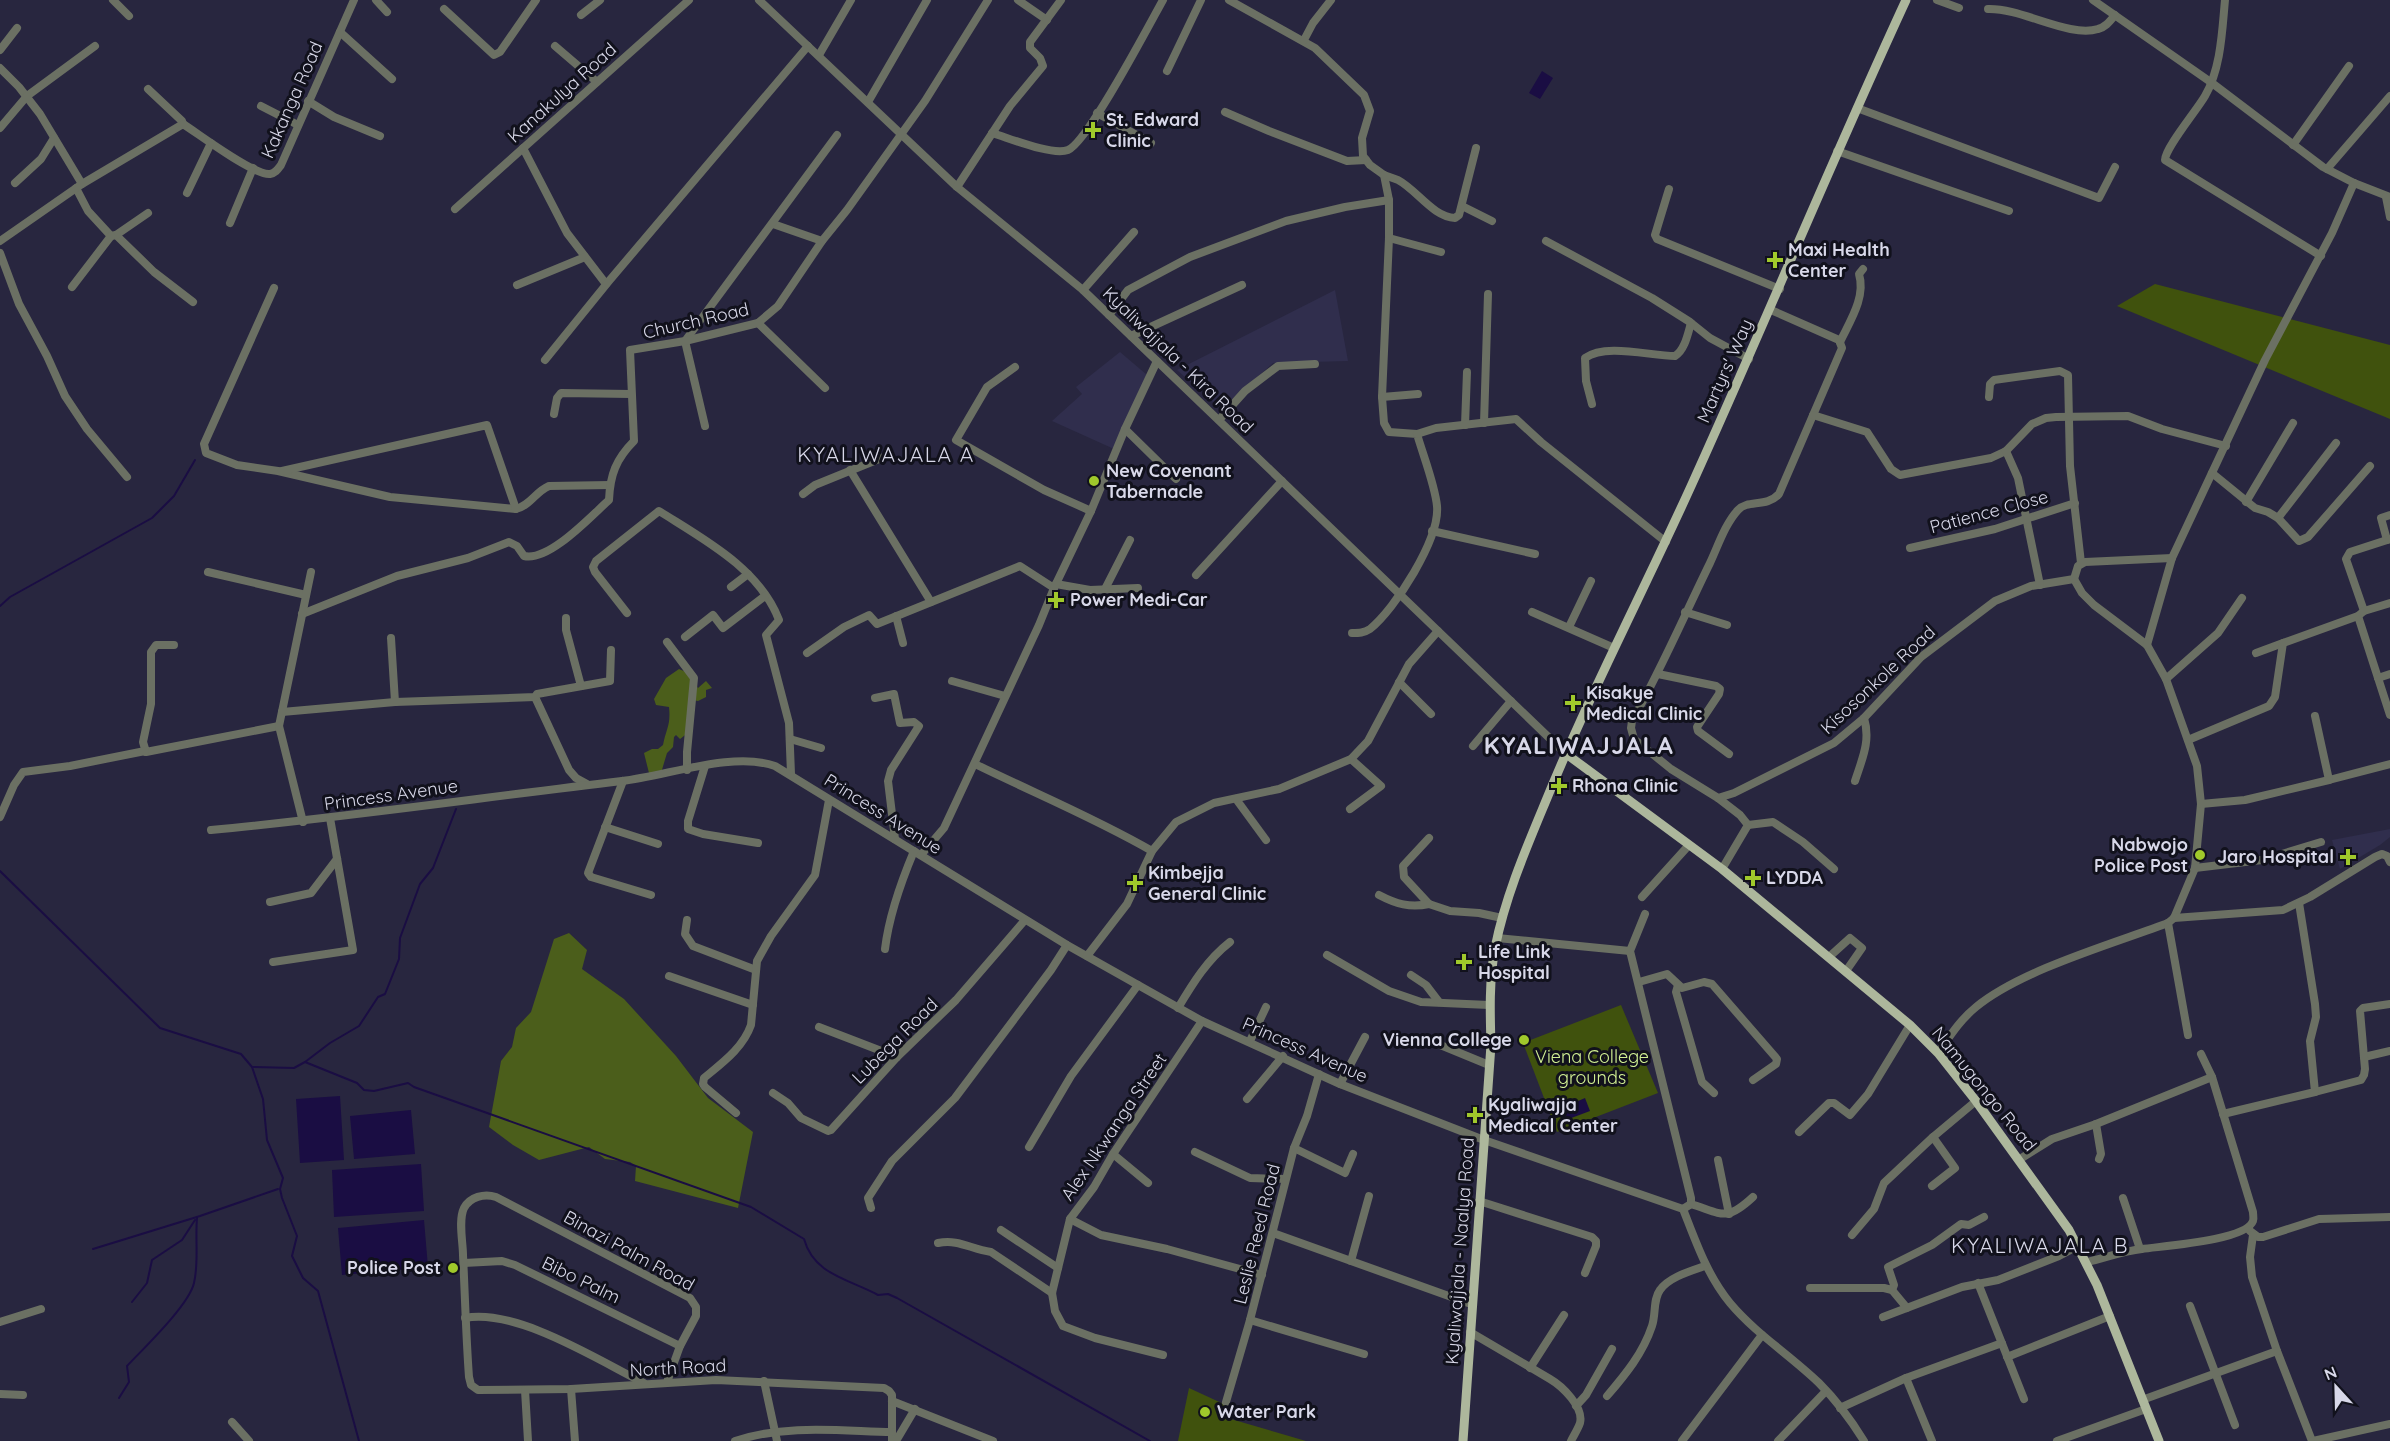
<svg xmlns="http://www.w3.org/2000/svg" width="2390" height="1441" font-family="Quicksand,sans-serif">
<rect width="100%" height="100%" fill="#28263f"/>
<g fill="#302e4d">
<polygon points="1335,290 1348,361 1273,363 1221,409 1177,370"/>
<polygon points="1120,352 1147,375 1114,449 1052,421 1082,394 1076,387"/>
<polygon points="2390,829 2390,837 2380,845 2340,869 2332,840"/>
</g>
<g fill="#40520d">
<polygon points="2155,284 2390,345 2390,419 2117,306"/>
<polygon points="1621,1005 1658,1093 1557,1132 1523,1043"/>
<polygon points="1189,1388 1228,1406 1224,1417 1306,1441 1178,1441"/>
</g>
<g fill="#4b5e1b">
<path d="M 679,669 L 686,672 L 698,688 L 706,681 L 712,688 L 706,690 L 706,697 L 698,701 L 693,700 L 689,732 L 680,739 L 676,735 L 674,737 L 673,747 L 667,753 L 661,773 L 649,773 L 644,753 L 652,749 L 658,749 L 663,745 C 666,729 671,725 669,707 L 656,705 L 654,699 L 666,678 Z"/>
<polygon points="569,933 587,950 582,969 624,999 676,1056 708,1098 753,1132 738,1208 635,1181 636,1166 630,1162 605,1159 589,1147 539,1160 513,1145 489,1127 501,1061 512,1047 516,1028 531,1012 554,939"/>
</g>
<g fill="#1a0d43">
<polygon points="1542,71 1553,78 1540,99 1529,93"/>
<polygon points="340,1096 344,1160 300,1163 296,1099"/>
<polygon points="1585,1098 1590,1111 1566,1120 1562,1108"/>
<polygon points="411,1110 415,1154 354,1159 350,1116"/>
<polygon points="421,1164 424,1211 334,1217 332,1170"/>
<polygon points="424,1220 428,1267 342,1275 338,1228"/>
</g>
<g fill="none" stroke-linecap="round" stroke-linejoin="round">
<g stroke="#1a0d43" stroke-width="2">
<polyline points="0,606 10,597 152,518 174,496 195,460"/>
<polyline points="0,871 160,1028 241,1054 252,1067 263,1099 267,1140 283,1178 280,1189 282,1198 297,1236 292,1256 303,1278 318,1291 359,1441"/>
<polyline points="305,1062 330,1043 359,1026 378,997 385,994 399,959 400,938 420,884 433,868 456,809"/>
<path d="M 252,1067 L 294,1068 L 305,1062 L 357,1083 L 364,1090 L 374,1091 L 408,1083 L 414,1087 L 751,1207 L 804,1239 C 814,1275 849,1279 878,1295 L 888,1294 L 897,1298 L 1150,1441"/>
<polyline points="93,1249 200,1216 278,1189"/>
<polyline points="132,1302 147,1283 152,1260 182,1240 195,1220"/>
<path d="M 119,1398 L 129,1382 L 127,1366 C 144,1348 189,1305 194,1283 C 199,1262 195,1239 197,1218"/>
</g>
<g stroke="#6b7063" stroke-width="8">
<polyline points="113,0 129,16"/>
<polyline points="376,0 387,12"/>
<polyline points="759,0 957,187 1083,290 1565,753"/>
<polyline points="1018,0 1047,20"/>
<path d="M 1229,0 L 1315,48 L 1364,95 L 1370,111 L 1362,138 L 1363,156 L 1370,165 L 1384,175 L 1389,200 L 1389,238 L 1382,397 L 1384,423 L 1389,432 L 1417,434 C 1423,455 1435,485 1437,506 C 1440,539 1395,609 1370,629 C 1364,633 1359,633 1352,633"/>
<polyline points="1937,0 1959,8"/>
<polyline points="2093,0 2212,83 2323,167 2354,183 2390,197"/>
<path d="M 2225,0 C 2222,32 2221,68 2205,96 C 2197,110 2165,148 2165,160 L 2321,256"/>
<polyline points="444,9 494,55 500,52 536,0"/>
<path d="M 1988,9 C 2022,8 2069,38 2098,29 C 2106,27 2110,21 2115,15"/>
<polyline points="581,15 600,0"/>
<polyline points="340,32 392,79"/>
<polyline points="1304,40 1313,23 1331,0"/>
<polyline points="555,46 597,82"/>
<polyline points="0,50 17,28"/>
<polyline points="819,55 851,0"/>
<polyline points="0,68 19,87 40,114 82,184"/>
<polyline points="1167,71 1201,0"/>
<polyline points="148,89 182,121 183,124"/>
<polyline points="308,101 334,117 380,136"/>
<polyline points="868,102 927,0"/>
<polyline points="261,106 298,125"/>
<polyline points="1857,108 2099,198 2115,167"/>
<polyline points="1225,112 1269,131 1347,161 1366,160"/>
<polyline points="1097,113 1151,143"/>
<polyline points="0,128 27,96 95,46"/>
<path d="M 992,133 C 1009,138 1052,156 1068,150 C 1088,142 1149,25 1163,0"/>
<polyline points="2293,145 2349,66"/>
<polyline points="523,148 567,233 606,284"/>
<polyline points="1837,151 2009,211"/>
<polyline points="2327,169 2390,96"/>
<path d="M 1384,175 C 1389,177 1394,178 1398,180 C 1417,190 1433,217 1455,218 L 1459,215 L 1476,148"/>
<polyline points="15,183 41,159 54,138"/>
<polyline points="957,187 1010,106 1043,66 1040,58 1030,48 1030,42 1061,0"/>
<polyline points="76,188 88,211 111,236 116,235 154,272 193,302"/>
<polyline points="1669,189 1655,235 1657,239 1780,289"/>
<polyline points="187,193 211,143"/>
<polyline points="2386,197 2390,217"/>
<polyline points="1462,206 1492,221"/>
<polyline points="455,209 689,0"/>
<polyline points="230,223 253,168"/>
<polyline points="773,224 822,241"/>
<polyline points="116,235 148,213"/>
<polyline points="1389,238 1441,252"/>
<path d="M 0,241 L 82,184 L 183,124 C 199,134 254,176 270,174 C 276,173 278,169 281,165 L 354,0"/>
<polyline points="1546,241 1652,298 1690,322 1710,338 1749,359"/>
<polyline points="0,253 19,304 47,356 65,396 87,429 127,477"/>
<polyline points="517,285 585,257"/>
<polyline points="72,287 111,236"/>
<path d="M 274,288 L 204,444 L 206,453 L 237,465 L 278,471 L 390,497 L 516,509 C 531,505 535,492 549,486 L 610,485"/>
<polyline points="1083,290 1134,232"/>
<path d="M 1771,310 L 1839,340 L 1842,348 L 1779,494 C 1766,508 1748,499 1738,510 C 1725,524 1718,546 1710,563 C 1684,616 1661,670 1632,721 L 1631,728 L 1634,739 L 1671,769 L 1718,798 L 1734,793 L 1834,743 L 1864,718 L 1921,657 L 1995,601 L 2031,586 L 2074,579 L 2082,593 L 2094,605 L 2147,645 L 2166,679 L 2197,766 L 2201,804 L 2195,868 L 2174,918 L 2168,923 C 2112,944 2021,970 1976,1007 C 1960,1020 1950,1036 1938,1053"/>
<polyline points="1109,315 1128,290 1190,257 1286,221 1345,207 1389,200"/>
<polyline points="758,323 825,388"/>
<polyline points="1131,336 1242,285"/>
<path d="M 1840,342 C 1850,321 1866,297 1859,274 L 1863,269"/>
<polyline points="545,360 609,281 808,46"/>
<polyline points="1015,367 987,387 956,440 1044,490 1091,511"/>
<polyline points="1382,397 1418,394"/>
<polyline points="1989,397 1990,384 1994,380 2060,371 2068,375 2070,466 2081,563"/>
<path d="M 1592,404 L 1586,381 L 1585,358 C 1606,343 1650,356 1675,356 C 1685,350 1688,333 1691,323"/>
<polyline points="554,414 557,398 561,393 631,394"/>
<polyline points="1813,415 1867,432 1891,469 1900,475 1991,458 2006,451 2032,424 2046,418 2056,417 2128,416 2162,429 2226,446"/>
<polyline points="1219,420 1245,391 1278,366 1315,364"/>
<polyline points="1484,423 1488,294"/>
<polyline points="1465,425 1467,372"/>
<polyline points="705,426 685,341 837,135"/>
<polyline points="1125,429 1176,479"/>
<polyline points="1417,434 1436,428 1516,419 1541,442 1666,542"/>
<polyline points="2006,451 2018,478 2040,585"/>
<polyline points="850,470 931,602"/>
<polyline points="282,471 487,425 516,509"/>
<polyline points="2212,473 2255,508 2268,512 2278,518 2299,541 2308,537 2370,466"/>
<polyline points="803,494 815,485 884,457"/>
<polyline points="2246,502 2293,423"/>
<polyline points="2278,518 2336,443"/>
<polyline points="1432,531 1535,554"/>
<polyline points="2387,540 2381,518 2390,515"/>
<polyline points="1910,548 1995,529 2075,503"/>
<polyline points="208,572 306,595"/>
<polyline points="1196,575 1282,481"/>
<polyline points="2074,579 2078,566 2085,562 2172,558"/>
<polyline points="1056,584 1090,590 1138,588"/>
<polyline points="731,587 748,574"/>
<polyline points="1105,589 1130,540"/>
<polyline points="2364,611 2346,559 2350,552 2390,539"/>
<polyline points="1532,612 1614,648"/>
<polyline points="1685,612 1727,625"/>
<path d="M 627,613 L 595,572 L 593,567 L 596,561 L 659,511 C 703,539 759,568 779,620 L 766,635 L 789,723 L 791,774"/>
<path d="M 302,614 L 397,576 L 468,558 L 509,542 L 517,546 L 524,556 C 549,562 591,516 609,500 C 610,475 616,459 634,441 L 630,350 L 685,341 L 758,323 L 778,306 L 822,241 L 847,210 L 925,101 L 988,0"/>
<polyline points="896,616 903,643"/>
<polyline points="2358,616 2390,715"/>
<polyline points="566,618 566,630 581,686"/>
<polyline points="1569,627 1591,581"/>
<polyline points="685,637 713,615 723,628 765,596"/>
<polyline points="391,638 395,702"/>
<polyline points="667,642 694,678 687,752 687,770"/>
<polyline points="174,645 156,645 151,652 151,704 143,742 146,752 279,726"/>
<polyline points="2147,645 2172,558 2265,360 2332,233 2354,183"/>
<polyline points="807,653 844,627 869,615 877,624 1020,566 1054,588"/>
<polyline points="2256,653 2283,643"/>
<polyline points="1658,674 1716,686 1720,689 1719,694 1697,727 1698,731 1729,754"/>
<polyline points="2378,678 2390,674"/>
<polyline points="2166,679 2218,633 2242,598"/>
<polyline points="952,681 1005,696"/>
<polyline points="1399,682 1431,714"/>
<polyline points="535,697 569,770 576,778 587,784"/>
<polyline points="875,698 894,694 900,723 914,722 919,726 891,770 888,781 895,839"/>
<polyline points="282,712 395,702 535,697 537,694 610,681 611,650"/>
<polyline points="790,739 821,748"/>
<polyline points="2188,740 2269,706 2275,697 2283,643 2358,616 2364,611 2390,603"/>
<polyline points="1473,746 1511,701"/>
<path d="M 975,764 C 1034,793 1095,818 1152,851"/>
<polyline points="705,766 688,821 688,829 703,834 758,843"/>
<polyline points="2329,780 2390,764"/>
<polyline points="623,781 588,873 591,877 651,895"/>
<path d="M 1855,781 C 1862,759 1871,741 1864,718"/>
<polyline points="1718,798 1740,815 1748,825 1722,869"/>
<polyline points="1236,799 1266,840"/>
<polyline points="2201,804 2245,800 2329,780 2315,716"/>
<polyline points="1350,809 1381,786 1351,759"/>
<polyline points="0,817 14,785 23,772 70,766 145,751"/>
<polyline points="303,822 279,726 311,572"/>
<polyline points="1748,825 1773,822 1803,842 1834,869"/>
<polyline points="605,827 658,844"/>
<path d="M 211,830 C 349,817 485,797 622,781 C 667,776 733,751 775,766 L 1067,945 L 1202,1021 L 1340,1084 L 1484,1140 L 1683,1209 C 1696,1242 1707,1275 1730,1303 C 1756,1334 1790,1355 1819,1383 C 1836,1400 1851,1420 1864,1441"/>
<polyline points="1429,838 1403,866 1404,877 1429,904 1450,911 1479,913 1502,918"/>
<polyline points="921,855 944,828 1039,625 1054,588 1091,511 1125,429 1157,361"/>
<polyline points="2195,868 2262,860 2321,842"/>
<path d="M 1379,895 C 1396,904 1410,908 1429,904"/>
<polyline points="1642,897 1689,845"/>
<polyline points="270,902 311,893 337,859"/>
<polyline points="1645,914 1630,951 1691,1198 1691,1204 1683,1209"/>
<polyline points="2174,918 2283,910 2310,897 2375,857 2382,854 2387,856 2390,862"/>
<polyline points="687,920 685,934 693,946 756,970"/>
<polyline points="2168,923 2188,1035"/>
<polyline points="1497,938 1630,951"/>
<path d="M 885,949 C 889,915 901,882 914,851"/>
<polyline points="1327,955 1389,991 1421,1002 1489,1005"/>
<polyline points="1087,956 1127,904 1152,851 1176,822 1214,803 1279,789 1351,759 1368,741 1409,664 1438,631"/>
<polyline points="1829,957 1850,938 1862,948 1846,971"/>
<polyline points="273,962 353,950 330,818"/>
<polyline points="1411,975 1426,985 1439,1002"/>
<polyline points="669,976 753,1005"/>
<polyline points="1639,982 1667,974 1682,988 1704,982 1712,984 1777,1059 1776,1064 1753,1080"/>
<polyline points="1678,985 1676,992 1702,1082 1714,1093"/>
<path d="M 1178,1008 C 1193,983 1207,960 1230,942"/>
<polyline points="819,1027 897,1057"/>
<polyline points="1250,1041 1266,1007"/>
<polyline points="1433,1042 1489,1065"/>
<polyline points="2364,1057 2390,1051"/>
<polyline points="1340,1084 1365,1037"/>
<polyline points="2315,1092 2361,1080 2364,1075 2365,1069 2360,1011 2363,1008 2390,1004"/>
<polyline points="773,1093 788,1103 801,1118 828,1131 831,1130 897,1057 956,1000 1025,920"/>
<polyline points="1247,1099 1283,1056"/>
<path d="M 736,1113 L 705,1087 L 703,1084 L 704,1078 C 722,1063 743,1048 751,1025 L 757,961 L 771,936 L 815,875 L 829,800"/>
<polyline points="2223,1114 2315,1092 2310,1041 2316,1017 2315,1004 2299,903"/>
<polyline points="2096,1124 2101,1154 2099,1159"/>
<polyline points="1799,1132 1829,1103 1834,1103 1850,1115 1868,1094 1910,1025"/>
<polyline points="1029,1147 1071,1076 1138,985"/>
<polyline points="1294,1148 1345,1173 1353,1154"/>
<polyline points="1195,1152 1250,1178 1285,1179"/>
<polyline points="1113,1154 1148,1183"/>
<polyline points="2020,1159 2052,1139 2096,1124 2212,1077"/>
<polyline points="1718,1160 1729,1214"/>
<polyline points="1932,1186 1955,1168 1933,1137"/>
<polyline points="2123,1198 2140,1249"/>
<polyline points="1479,1201 1592,1237 1596,1241 1596,1246 1585,1273"/>
<path d="M 1691,1204 C 1723,1214 1726,1222 1753,1197"/>
<polyline points="871,1208 868,1198 892,1161 955,1098 1051,970 1067,945"/>
<polyline points="1070,1219 1101,1235 1167,1249 1262,1275"/>
<polyline points="1001,1230 1058,1268"/>
<polyline points="2250,1231 2258,1237 2263,1237 2319,1219 2390,1217"/>
<polyline points="1273,1233 1471,1304"/>
<polyline points="1852,1235 1874,1209 1884,1183 1933,1137 1976,1101"/>
<polyline points="2253,1235 2250,1257 2252,1277 2277,1351 2312,1441"/>
<path d="M 938,1243 C 959,1239 970,1249 991,1252 L 1052,1293"/>
<polyline points="1351,1261 1369,1196"/>
<path d="M 2087,1262 C 2105,1258 2123,1251 2142,1249 C 2161,1246 2246,1241 2253,1221 C 2254,1218 2253,1215 2253,1212 L 2212,1077 L 2201,1054"/>
<polyline points="464,1263 502,1261 515,1265 680,1346"/>
<polyline points="1978,1283 2024,1399"/>
<polyline points="1810,1288 1884,1288 1892,1290 1907,1308"/>
<polyline points="1892,1290 1894,1285 1888,1267 1932,1245 1961,1224 1969,1225 1984,1217"/>
<polyline points="2190,1306 2235,1425"/>
<polyline points="1883,1317 1962,1287 1998,1280 2059,1256 2078,1246"/>
<path d="M 465,1318 C 516,1308 598,1360 644,1383"/>
<polyline points="1250,1320 1364,1354"/>
<polyline points="0,1322 41,1309"/>
<path d="M 1470,1332 L 1550,1379 C 1562,1386 1584,1407 1580,1423 C 1578,1429 1574,1435 1571,1441"/>
<polyline points="1163,1355 1095,1338 1063,1326 1055,1311 1052,1293 1070,1219 1094,1187 1113,1154 1202,1021"/>
<polyline points="2007,1357 2110,1316"/>
<polyline points="1530,1368 1564,1315"/>
<polyline points="1906,1378 1932,1441"/>
<polyline points="764,1381 777,1441"/>
<path d="M 667,1382 L 680,1346 L 696,1316 L 696,1307 L 690,1298 L 496,1197 C 484,1193 470,1197 464,1208 C 458,1220 463,1242 463,1255 C 465,1296 466,1336 469,1377 L 471,1385 L 478,1390 L 571,1389 L 716,1380 L 884,1388 L 889,1391 L 892,1395 L 892,1441"/>
<polyline points="571,1389 575,1441"/>
<polyline points="525,1390 528,1441"/>
<polyline points="0,1394 23,1395"/>
<path d="M 1607,1396 C 1626,1374 1643,1353 1652,1326 C 1656,1315 1653,1299 1660,1290 C 1669,1277 1691,1271 1705,1266"/>
<polyline points="2142,1400 2277,1351"/>
<polyline points="892,1401 993,1441"/>
<polyline points="1226,1402 1250,1320 1294,1148 1307,1116 1319,1074"/>
<polyline points="1576,1406 1586,1395 1612,1349"/>
<polyline points="1840,1408 1906,1378 2002,1343"/>
<polyline points="232,1422 249,1441"/>
<path d="M 735,1441 C 786,1424 840,1431 892,1432"/>
<polyline points="896,1441 915,1409"/>
<polyline points="1682,1441 1762,1335"/>
<polyline points="1778,1441 1826,1391"/>
<polyline points="2057,1441 2146,1409"/>
<polyline points="2313,1441 2390,1424"/>
</g>
<g stroke="#adb79c" stroke-width="9">
<polyline points="1565,753 1722,869 1910,1025 1938,1053 1976,1101 2069,1230 2097,1285 2159,1441"/>
<path d="M 1463,1441 L 1491,1045 C 1490,1013 1489,980 1495,948 C 1505,898 1525,851 1545,803 C 1589,695 1644,590 1692,484 C 1765,323 1832,160 1906,0"/>
</g>
</g>
<g fill="#a0c92b" stroke="#11111c" stroke-width="2">
<path d="M1090 121h6v6h6v6h-6v6h-6v-6h-6v-6h6z"/>
<path d="M1772 251h6v6h6v6h-6v6h-6v-6h-6v-6h6z"/>
<circle cx="1094" cy="481" r="6"/>
<path d="M1053 591h6v6h6v6h-6v6h-6v-6h-6v-6h6z"/>
<path d="M1570 694h6v6h6v6h-6v6h-6v-6h-6v-6h6z"/>
<path d="M1556 777h6v6h6v6h-6v6h-6v-6h-6v-6h6z"/>
<circle cx="2200" cy="855" r="6"/>
<path d="M2345 848h6v6h6v6h-6v6h-6v-6h-6v-6h6z"/>
<path d="M1750 869h6v6h6v6h-6v6h-6v-6h-6v-6h6z"/>
<path d="M1132 874h6v6h6v6h-6v6h-6v-6h-6v-6h6z"/>
<path d="M1461 953h6v6h6v6h-6v6h-6v-6h-6v-6h6z"/>
<circle cx="1524" cy="1040" r="6"/>
<path d="M1472 1106h6v6h6v6h-6v6h-6v-6h-6v-6h6z"/>
<circle cx="453" cy="1268" r="6"/>
<circle cx="1205" cy="1412" r="6"/>
</g>
<g text-anchor="middle" stroke-width="6" stroke-linejoin="round" paint-order="stroke">
<g font-size="18" fill="#d8d8e9" stroke="#11111c">
<text transform="translate(562 93) rotate(-42)" y="6">Kanakulya Road</text>
<text transform="translate(292 100) rotate(-66)" y="6">Kakanga Road</text>
<text transform="translate(696 321) rotate(-13)" y="6">Church Road</text>
<text transform="translate(1178 360) rotate(44)" y="6">Kyaliwajjala - Kira Road</text>
<text transform="translate(1725 371) rotate(-66)" y="6">Martyrs' Way</text>
<text transform="translate(1989 512) rotate(-15)" y="6">Patience Close</text>
<text transform="translate(1878 680) rotate(-43)" y="6">Kisosonkole Road</text>
<text transform="translate(391 795) rotate(-8)" y="6">Princess Avenue</text>
<text transform="translate(883 814) rotate(32)" y="6">Princess Avenue</text>
<text transform="translate(895 1041) rotate(-45)" y="6">Lubega Road</text>
<text transform="translate(1305 1050) rotate(24)" y="6">Princess Avenue</text>
<text transform="translate(1984 1089) rotate(51)" y="6">Namugongo Road</text>
<text transform="translate(1114 1127) rotate(-56)" y="6">Alex Nkwanga Street</text>
<text transform="translate(1257 1234) rotate(-76)" y="6">Leslie Reed Road</text>
<text transform="translate(629 1251) rotate(29)" y="6">Binazi Palm Road</text>
<text transform="translate(1460 1251) rotate(-86)" y="6">Kyaliwajjala - Naalya Road</text>
<text transform="translate(581 1280) rotate(26)" y="6">Bibo Palm</text>
<text transform="translate(678 1368) rotate(-3)" y="6">North Road</text>
</g>
<g font-size="18" font-weight="bold" fill="#d8d8e9" stroke="#11111c" text-anchor="start">
<text x="1106" y="126">St. Edward<tspan x="1106" dy="21">Clinic</tspan></text>
<text x="1788" y="256">Maxi Health<tspan x="1788" dy="21">Center</tspan></text>
<text x="1106" y="477">New Covenant<tspan x="1106" dy="21">Tabernacle</tspan></text>
<text x="1070" y="606">Power Medi-Car</text>
<text x="1586" y="699">Kisakye<tspan x="1586" dy="21">Medical Clinic</tspan></text>
<text x="1572" y="792">Rhona Clinic</text>
<text x="2188" y="851" text-anchor="end">Nabwojo<tspan x="2188" dy="21">Police Post</tspan></text>
<text x="2334" y="863" text-anchor="end">Jaro Hospital</text>
<text x="1148" y="879">Kimbejja<tspan x="1148" dy="21">General Clinic</tspan></text>
<text x="1766" y="884">LYDDA</text>
<text x="1478" y="958">Life Link<tspan x="1478" dy="21">Hospital</tspan></text>
<text x="1512" y="1046" text-anchor="end">Vienna College</text>
<text x="1488" y="1111">Kyaliwajja<tspan x="1488" dy="21">Medical Center</tspan></text>
<text x="441" y="1274" text-anchor="end">Police Post</text>
<text x="1217" y="1418">Water Park</text>
</g>
<g font-size="18" fill="#d2f193" stroke="#11111c">
<text x="1592" y="1063">Viena College<tspan x="1592" dy="21">grounds</tspan></text>
</g>
<g font-size="21" letter-spacing="1.5" fill="#d8d8e9" stroke="#11111c">
<text x="886" y="462">KYALIWAJALA A</text>
<text x="2040" y="1253">KYALIWAJALA B</text>
</g>
<g font-size="24" font-weight="bold" letter-spacing="1.5" fill="#d8d8e9" stroke="#11111c">
<text x="1579" y="754">KYALIWAJJALA</text>
</g>
</g>
<g transform="translate(2336 1387) rotate(338)" stroke="#11111c" stroke-width="4.5" paint-order="stroke">
<path d="M0-4.5L10 22L0 15L-10 22Z" fill="#d8d8e9"/>
<text y="-9" font-size="16" font-weight="bold" text-anchor="middle" fill="#d8d8e9">N</text>
</g>
</svg>
